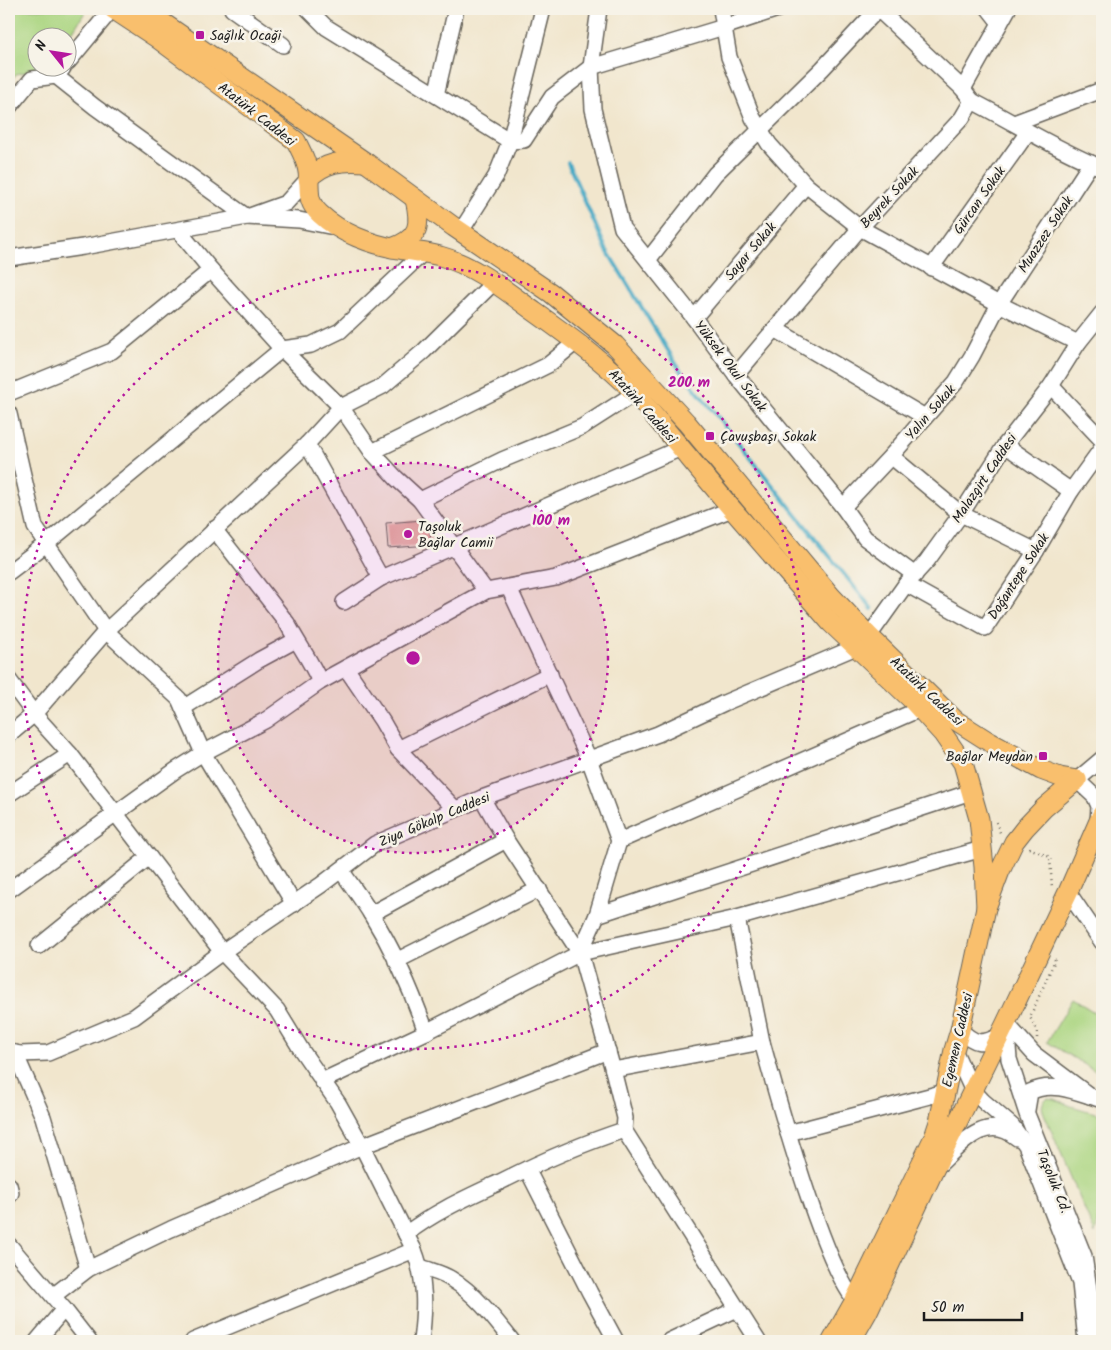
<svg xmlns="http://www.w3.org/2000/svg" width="1111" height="1350" font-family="Kalam,sans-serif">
<rect width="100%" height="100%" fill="#f7f3e8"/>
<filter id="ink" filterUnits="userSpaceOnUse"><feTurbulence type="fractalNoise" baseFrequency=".02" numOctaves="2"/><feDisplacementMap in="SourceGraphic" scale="10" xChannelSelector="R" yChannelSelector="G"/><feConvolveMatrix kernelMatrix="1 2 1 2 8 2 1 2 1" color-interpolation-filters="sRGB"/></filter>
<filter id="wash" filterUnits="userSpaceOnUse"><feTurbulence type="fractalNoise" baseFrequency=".0096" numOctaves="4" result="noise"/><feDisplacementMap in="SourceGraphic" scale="20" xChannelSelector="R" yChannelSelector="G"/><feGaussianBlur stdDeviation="1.12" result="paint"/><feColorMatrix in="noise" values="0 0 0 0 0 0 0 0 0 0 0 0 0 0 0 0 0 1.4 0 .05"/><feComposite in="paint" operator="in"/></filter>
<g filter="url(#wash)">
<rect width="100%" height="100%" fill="#f1e6cd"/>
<g fill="#aad580" stroke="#63784e">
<polygon points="9,9 87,9 68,39 68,38 38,38 38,68 49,68 16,74 9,83"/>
<polygon points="1073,999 1102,1017 1102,1075 1047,1042"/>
<path d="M 1047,1098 L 1055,1099 L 1071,1106 L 1102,1115 L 1102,1203 L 1095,1234 L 1045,1116 C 1042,1109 1040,1104 1047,1098 Z"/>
</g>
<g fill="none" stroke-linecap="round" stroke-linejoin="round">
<polyline stroke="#45a9c5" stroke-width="4" points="568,163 606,249 680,370 872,609"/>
</g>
<g id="blocks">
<polygon fill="#df9989" points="423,520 430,529 431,545 388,548 386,523"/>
</g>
</g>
<g filter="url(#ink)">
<use href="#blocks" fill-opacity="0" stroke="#67635a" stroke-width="1"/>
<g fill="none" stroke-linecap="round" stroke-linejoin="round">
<g stroke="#67635a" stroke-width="18">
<g id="minor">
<polyline points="232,9 283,45"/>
<polyline points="308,9 326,27 510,141 524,140 552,97 591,67 724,27 778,9"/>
<polyline points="599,9 591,67 593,109 622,228 694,318 736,375 843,507 865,538 915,575"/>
<polyline points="721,9 729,57 753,118 769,144 806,185 860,228 999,304 1078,343"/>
<polyline points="878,9 963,89"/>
<polyline points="989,9 1000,23"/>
<polyline points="68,62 112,9"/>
<polyline points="56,76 95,107 247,217 299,220 334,227"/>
<polyline points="436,95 456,9"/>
<path d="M 972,101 C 1015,123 1057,150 1102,168"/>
<polyline points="9,107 32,79 56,76 63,68"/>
<polyline points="1014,123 1102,90"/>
<polyline points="178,230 211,270 282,349 341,407 372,452 396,478 420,500 486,591"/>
<polyline points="461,231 496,176 510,141 543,9"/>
<polyline points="9,258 83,247 247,217 286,203 308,179"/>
<polyline points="648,260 715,174 822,69 878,9"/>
<polyline points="931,268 1028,132"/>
<polyline points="694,318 806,185"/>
<polyline points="775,329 925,417"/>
<polyline points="736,375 860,228 962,118 972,101 963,89 1008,9"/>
<polyline points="1051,386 1102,440"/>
<polyline points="9,393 112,351 211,270"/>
<polyline points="9,414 35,527 106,631 179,699 203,753 294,904"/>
<polyline points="307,444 381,578"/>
<polyline points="1005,445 1071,491"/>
<polyline points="372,452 548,365 576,342"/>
<polyline points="891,456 961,514 1036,551"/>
<polyline points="420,500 502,460 582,427 635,393"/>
<polyline points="843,507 891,456 956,382 972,356 999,304 1091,163"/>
<path d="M 214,529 L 287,623 C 298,644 311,661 320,682"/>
<polyline points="9,572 46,544 282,349 311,345 340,331 423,253"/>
<polyline points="906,584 985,628 1036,551 1071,491 1102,448"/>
<polyline points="509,588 589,759 619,841 597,915 580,953"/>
<polyline points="344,602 381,578 681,448"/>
<polyline points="346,668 382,721 398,749 455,809"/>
<path d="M 9,680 L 34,714 L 70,754 L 222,952 L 277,1010 L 302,1051 L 338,1103 L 362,1146 L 414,1250 C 426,1280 425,1310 421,1341"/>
<polyline points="183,708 259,660 296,640"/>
<polyline points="9,735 34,714 106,631 307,444 341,407 383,386 424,351 494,282"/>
<polyline points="398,749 550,674"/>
<polyline points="1077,780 1095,797 1099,806 1098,824"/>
<polyline points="1077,780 1102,759"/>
<polyline points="9,794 70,754"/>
<polyline points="482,798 506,840 580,953 613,1070 625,1118 624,1130 758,1341"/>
<polyline points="619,841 920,709"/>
<path d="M 341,870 C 351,885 362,899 371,914 C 394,951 412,991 426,1032"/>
<polyline points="9,890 176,770 203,753 266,720 320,682 486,591 556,578 732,509"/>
<polyline points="1068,892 1102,942"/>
<polyline points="371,914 506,840"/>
<polyline points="597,915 971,792"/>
<polyline points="737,918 762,1042"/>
<polyline points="39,946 149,857"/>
<polyline points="396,961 539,889"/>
<polyline points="1006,1023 1009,1059 1027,1114 1084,1256 1097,1341"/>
<polyline points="1006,1023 1034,1054 1090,1096"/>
<path d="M 960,1030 C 975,1044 981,1045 999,1036"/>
<polyline points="954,1050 972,1089 983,1101 1012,1126 1026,1145 1080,1283 1086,1341"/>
<polyline points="9,1052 20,1054 48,1053 134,1017 222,952 321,885 375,844 482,798 658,734 724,703 856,647 869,636 906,584 927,561 961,514 1005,445 1051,386 1078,343 1102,313"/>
<polyline points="15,1053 43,1117 88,1269"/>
<path d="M 613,1070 L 762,1042 C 775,1089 828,1285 862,1307"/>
<polyline points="322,1081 426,1032 580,953 737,918 982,849"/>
<path d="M 1027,1110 L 1030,1092 C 1053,1080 1079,1093 1102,1100"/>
<polyline points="788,1133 945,1092"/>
<path d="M 940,1164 C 961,1144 987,1112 1017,1138"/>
<polyline points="527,1169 590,1293 616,1341"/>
<polyline points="9,1185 11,1193 9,1196"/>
<path d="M 406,1234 C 434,1212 468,1197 500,1182 C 540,1162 581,1144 624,1130"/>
<polyline points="9,1245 64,1309 89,1341"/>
<path d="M 421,1267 C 431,1271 442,1273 451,1279 C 476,1294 494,1318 512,1341"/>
<polyline points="53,1296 88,1269 171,1229 362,1146 608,1051"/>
<polyline points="37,1341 64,1309"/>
<polyline points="193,1341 414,1250"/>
<polyline points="669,1341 737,1309"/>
</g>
</g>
<g stroke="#67635a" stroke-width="21">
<g id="major">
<path d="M 113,9 L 157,38 L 296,141 C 301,151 307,161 308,172 C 311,190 305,200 320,214 C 340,233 372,245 399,249 C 413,252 427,252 440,256 C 476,266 506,291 535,312 C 570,337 605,362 635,393 L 732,509 L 831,623 L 911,699 L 943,734 L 963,763 L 979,819 L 984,867 L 986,908"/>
<polyline points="143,9 368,164 454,227 551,293 615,345 686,422 831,596 869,636 955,720 988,741 1041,770 1060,777 1077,780"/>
<path d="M 308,179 C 324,162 343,160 365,162"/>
<path d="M 392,248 C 420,238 421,225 415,199"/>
<polyline points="832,1341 854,1302 934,1137 939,1122 954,1050 960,1030 986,908 1000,871 1014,842 1025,828 1044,808 1077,780"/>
<polyline points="851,1341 868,1311 934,1170 1006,1023 1068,892 1102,814"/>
</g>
</g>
<g stroke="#67635a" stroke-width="2.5" stroke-dasharray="1 4" stroke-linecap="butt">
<polyline points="996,822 1001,835"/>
<polyline points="1029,848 1050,857 1052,888"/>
<polyline points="1037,1038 1037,1031 1030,1017 1055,960 1054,958"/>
</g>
<use href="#minor" stroke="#fff" stroke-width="15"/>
<use href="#major" stroke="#f9bf6d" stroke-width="19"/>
</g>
</g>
<circle cx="413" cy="658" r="195" fill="#b5179e" fill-opacity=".12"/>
<g fill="none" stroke="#b5179e" stroke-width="2.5" stroke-dasharray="2.5 5">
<circle cx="413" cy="658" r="195"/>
<circle cx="413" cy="658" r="391"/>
</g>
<g fill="#b5179e" stroke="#f7f3e8" stroke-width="2">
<rect x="195" y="30" width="10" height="10" rx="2.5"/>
<rect x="705" y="431" width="10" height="10" rx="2.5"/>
<circle cx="408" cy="534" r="5"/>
<rect x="1038" y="751" width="10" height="10" rx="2.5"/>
</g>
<g text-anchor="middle" stroke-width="5" stroke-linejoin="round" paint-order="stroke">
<g font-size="14" fill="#1c1c1c" stroke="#f7f3e8" text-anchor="start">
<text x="210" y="40">Sağlık Ocaği</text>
<text x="720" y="441">Çavuşbaşı Sokak</text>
<text x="418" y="531">Taşoluk<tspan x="418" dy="16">Bağlar Camii</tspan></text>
<text x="1033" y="761" text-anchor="end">Bağlar Meydan</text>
</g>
<g font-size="14" fill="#1c1c1c" stroke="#f7f3e8">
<text transform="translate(257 114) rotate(38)" y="5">Atatürk Caddesi</text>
<text transform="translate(889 197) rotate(-47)" y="5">Beyrek Sokak</text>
<text transform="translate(979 200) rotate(-55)" y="5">Gürcan Sokak</text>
<text transform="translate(1045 234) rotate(-57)" y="5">Muazzez Sokak</text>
<text transform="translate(750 251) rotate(-50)" y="5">Sayar Sokak</text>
<text transform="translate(731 366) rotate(53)" y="5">Yüksek Okul Sokak</text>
<text transform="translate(643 406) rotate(48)" y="5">Atatürk Caddesi</text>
<text transform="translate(930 412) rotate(-49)" y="5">Yalın Sokak</text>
<text transform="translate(984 478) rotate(-56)" y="5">Malazgirt Caddesi</text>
<text transform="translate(1018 576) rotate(-57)" y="5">Doğantepe Sokak</text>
<text transform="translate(927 691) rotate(43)" y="5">Atatürk Caddesi</text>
<text transform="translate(434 819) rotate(-23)" y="5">Ziya Gökalp Caddesi</text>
<text transform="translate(957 1040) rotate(-77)" y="5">Egemen Caddesi</text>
<text transform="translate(1054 1181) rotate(68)" y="5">Taşoluk Cd.</text>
</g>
</g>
<circle cx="413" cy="658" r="8" fill="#b5179e" stroke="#f7f3e8" stroke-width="2.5"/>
<g font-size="15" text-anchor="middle" font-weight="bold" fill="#b5179e" stroke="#f7f3e8" stroke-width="5" stroke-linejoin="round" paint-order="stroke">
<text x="689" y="387">200 m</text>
<text x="551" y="525">100 m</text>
</g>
<rect width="1111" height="1350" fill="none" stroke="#f7f3e8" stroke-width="30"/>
<g transform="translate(52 52) rotate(300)"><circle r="24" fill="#f7f3e8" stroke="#9f9d96"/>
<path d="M0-4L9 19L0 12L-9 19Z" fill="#b5179e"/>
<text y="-8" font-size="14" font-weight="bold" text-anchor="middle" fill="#1c1c1c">N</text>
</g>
<path d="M924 1312v8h98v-8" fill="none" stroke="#1c1c1c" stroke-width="2.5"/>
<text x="931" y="1312" font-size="15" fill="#1c1c1c" stroke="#f7f3e8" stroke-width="4" paint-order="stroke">50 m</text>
</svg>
